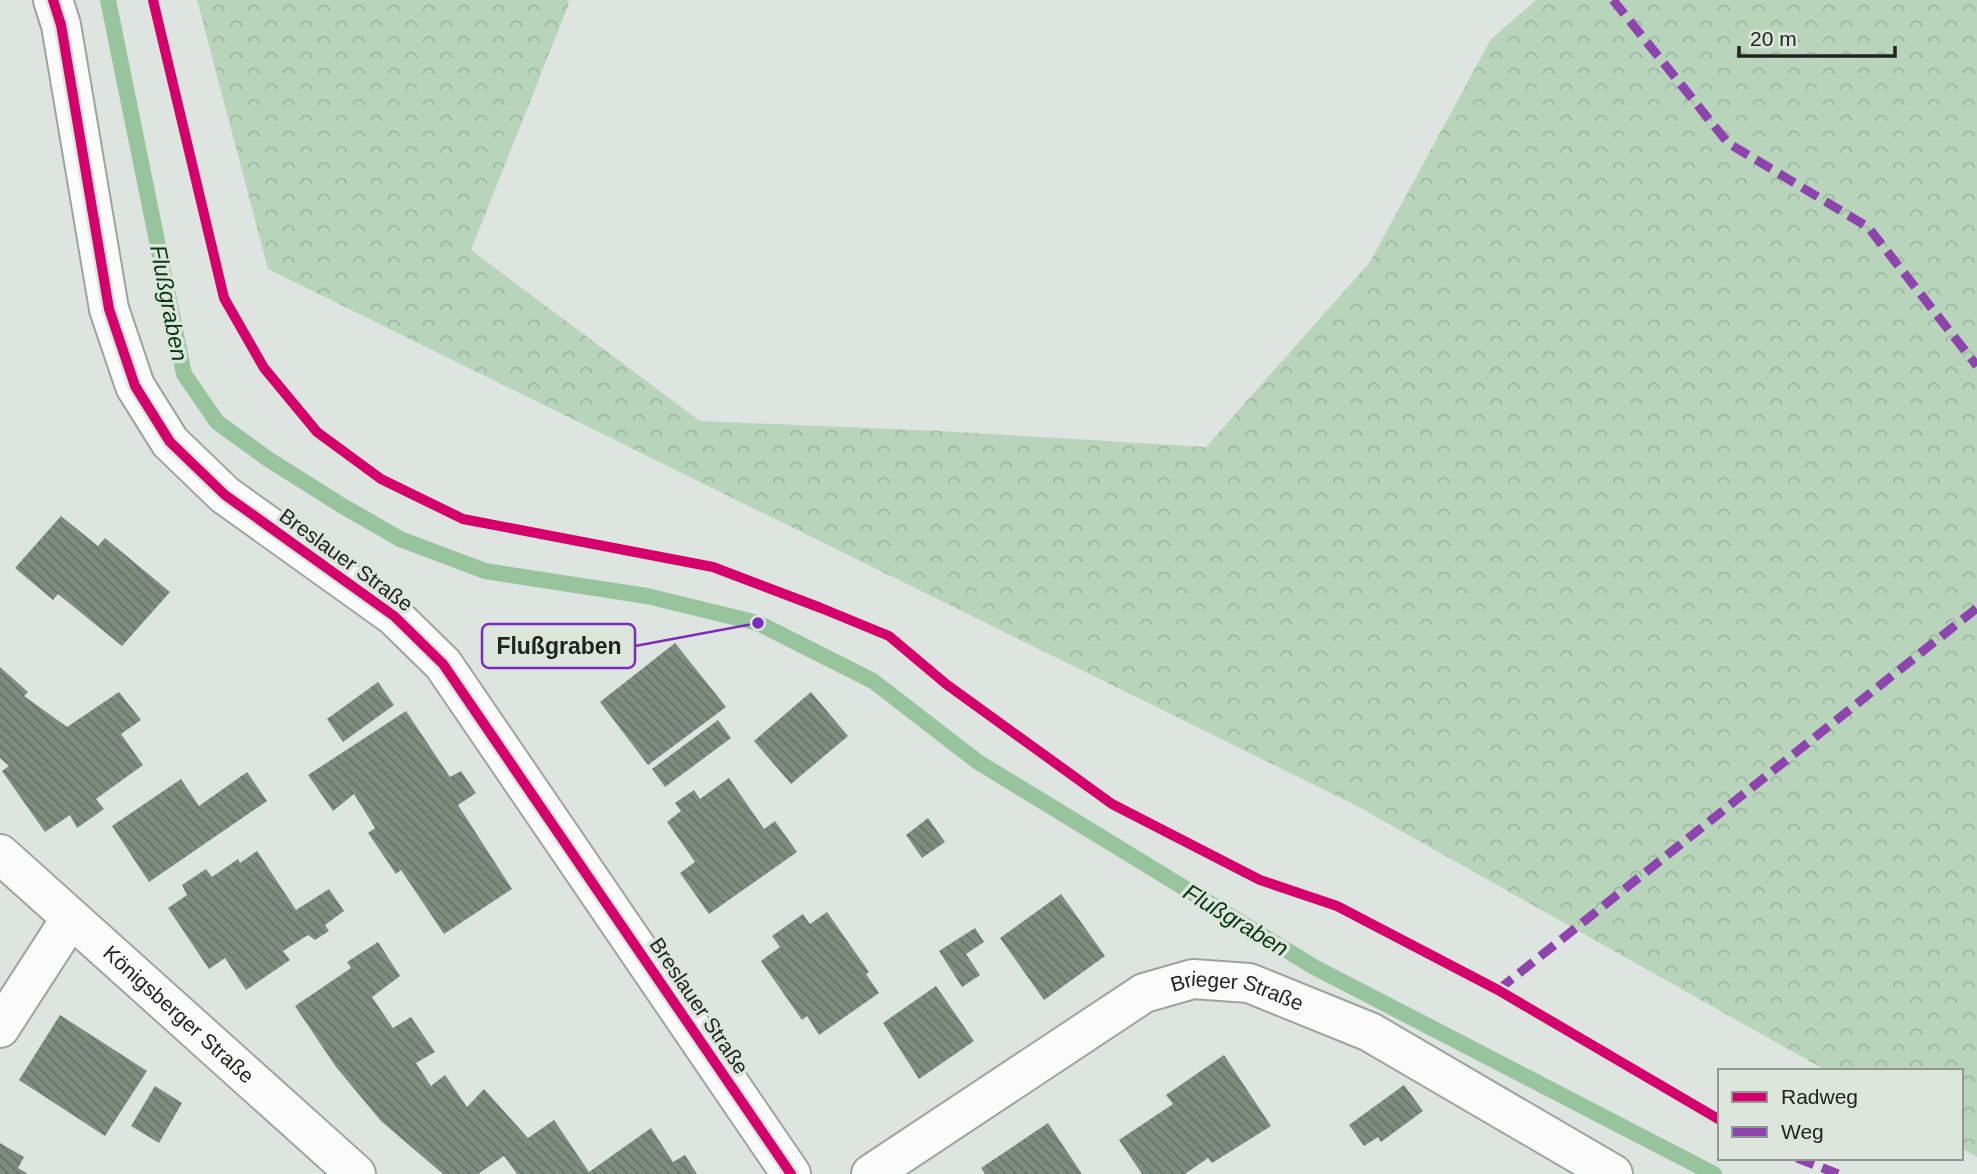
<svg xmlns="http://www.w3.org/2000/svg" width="1977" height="1174" font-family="Helvetica,sans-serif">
<defs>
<pattern id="forest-crowns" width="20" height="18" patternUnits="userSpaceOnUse" patternTransform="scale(1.75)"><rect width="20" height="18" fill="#b8d5bb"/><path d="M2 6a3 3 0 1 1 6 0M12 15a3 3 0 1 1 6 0" fill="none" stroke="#9eb7a0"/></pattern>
<pattern id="building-back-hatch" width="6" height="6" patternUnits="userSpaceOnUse" patternTransform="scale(1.75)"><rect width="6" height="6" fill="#7e8d80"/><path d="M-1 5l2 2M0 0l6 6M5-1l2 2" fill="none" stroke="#677368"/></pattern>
</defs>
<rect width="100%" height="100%" fill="#dee4df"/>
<polygon fill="url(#forest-crowns)" points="197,0 569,0 568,6 471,250 700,421 940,431 1206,447 1370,262 1491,39 1536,0 1977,0 1977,1157 1961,1148 1961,1071 1827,1071 1355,805 268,269"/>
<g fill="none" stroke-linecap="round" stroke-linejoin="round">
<polyline stroke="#97c49c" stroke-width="16" points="108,0 184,374 217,422 268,459 341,505 400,539 485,571 647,596 758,623 873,681 978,762 1314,967 1714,1174"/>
</g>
<g fill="url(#building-back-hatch)">
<polygon points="61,516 98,546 105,538 170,592 122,646 58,594 53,600 15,568"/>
<polygon points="675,643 726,707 648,765 600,702"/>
<polygon points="0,667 28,692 24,696 67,727 119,692 141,720 121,734 143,765 96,799 104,809 77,828 70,815 45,832 2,771 9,766 0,758"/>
<polygon points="378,682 394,705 343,742 327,719"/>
<polygon points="811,692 848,736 791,784 754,741"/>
<polygon points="406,711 450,777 461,771 476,793 458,805 512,889 444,934 401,870 396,874 368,833 375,828 354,794 333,811 308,775"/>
<polygon points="718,720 731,738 665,787 652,769"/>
<polygon points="247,772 267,801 149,882 112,826 181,779 199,806"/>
<polygon points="729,778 764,829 775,821 797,852 709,914 680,873 695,862 667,822 681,811 675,803 694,790 700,799"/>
<polygon points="928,818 945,842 922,858 906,835"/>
<polygon points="257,851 296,910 329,889 344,911 325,925 329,931 315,940 308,935 283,951 290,960 246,990 225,958 209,969 168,908 187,895 182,885 206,869 212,877 238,859 240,863"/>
<polygon points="1061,894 1105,956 1044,1000 1000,938"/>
<polygon points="827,912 869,972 866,974 879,993 819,1035 807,1016 802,1020 761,961 780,947 772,936 803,914 810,924"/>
<polygon points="975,928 984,942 966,954 980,975 962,987 939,951"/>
<polygon points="378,942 400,976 372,997 393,1028 411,1017 435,1052 416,1063 431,1086 445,1075 467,1107 484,1089 528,1138 554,1120 589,1172 651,1128 673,1162 685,1155 697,1174 517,1174 504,1156 478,1174 443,1174 381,1121 336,1067 295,1006 351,968 347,962"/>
<polygon points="936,986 974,1041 919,1079 883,1023"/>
<polygon points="60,1015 147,1071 105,1136 19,1080"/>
<polygon points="1224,1055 1271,1126 1212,1163 1208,1158 1185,1174 1142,1174 1119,1140 1173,1104 1166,1095"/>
<polygon points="1404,1085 1423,1111 1381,1142 1378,1137 1364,1146 1349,1125"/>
<polygon points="155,1086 182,1103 159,1143 131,1126"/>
<polygon points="1048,1123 1082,1174 985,1174 981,1168"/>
<polygon points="0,1143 24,1157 18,1168 28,1174 0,1174"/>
</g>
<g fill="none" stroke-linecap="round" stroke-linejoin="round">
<g stroke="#9fa3a0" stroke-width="42">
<g id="minor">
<polyline points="53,0 61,25 109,309 135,386 170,442 225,495 394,616 443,664 791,1174"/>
<path id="s1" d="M 0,854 L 356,1174"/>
<polyline points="0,1028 71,918"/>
<path id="s2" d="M 871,1174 L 1144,993 L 1193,979 L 1249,983 L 1370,1032 L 1613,1174"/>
</g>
</g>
<use href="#minor" stroke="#fafbfa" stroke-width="38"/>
<g stroke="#8e44ad" stroke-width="9" stroke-dasharray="18 9" stroke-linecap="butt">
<polyline points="1613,0 1728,143 1868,227 1977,366"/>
<polyline points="1498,990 1977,608"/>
<polyline points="1797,1158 1838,1174"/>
</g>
<g stroke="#dce6dd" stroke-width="15">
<g id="cycleway">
<polyline points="53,0 61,25 109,309 135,386 170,442 225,495 394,616 443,664 791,1174"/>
<polyline points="153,0 224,298 264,368 317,432 381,479 463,519 713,567 821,608 889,636 946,684 1112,804 1260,880 1337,906 1498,990 1720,1120"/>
</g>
</g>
<use href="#cycleway" stroke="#d6006c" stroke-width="10"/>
</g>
<g text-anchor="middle" stroke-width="7" stroke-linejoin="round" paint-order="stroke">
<g font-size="21" fill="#212421" stroke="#dce6dd">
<text transform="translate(346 560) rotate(36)" y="7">Breslauer Straße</text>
<text dy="7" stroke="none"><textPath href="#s2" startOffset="424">Brieger Straße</textPath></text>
<text transform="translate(699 1006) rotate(56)" y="7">Breslauer Straße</text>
<text dy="7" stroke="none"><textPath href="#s1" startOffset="240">Königsberger Straße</textPath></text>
</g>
<g font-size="23" font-style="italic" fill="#073612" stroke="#dce6dd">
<text transform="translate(169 303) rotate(79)" y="8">Flußgraben</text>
<text transform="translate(1236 920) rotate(31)" y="8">Flußgraben</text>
</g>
</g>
<path fill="none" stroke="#7b2cbf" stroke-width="2.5" d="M758 623L635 646"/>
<circle fill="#7b2cbf" stroke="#dce6dd" stroke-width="2.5" cx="758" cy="623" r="7"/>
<rect fill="#dce6dd" stroke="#7b2cbf" stroke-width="2.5" x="482" y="624" width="153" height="44" rx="7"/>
<g font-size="23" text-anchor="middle" font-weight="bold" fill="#212421">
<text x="559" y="654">Flußgraben</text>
</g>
<rect x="1718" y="1069" width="245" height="91" fill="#dce6dd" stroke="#919892" stroke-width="2"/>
<rect x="1732" y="1092" width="35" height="10" fill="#d6006c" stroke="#919892" stroke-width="2"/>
<text x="1781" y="1104" font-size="21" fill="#212421">Radweg</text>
<rect x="1732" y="1127" width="35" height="10" fill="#8e44ad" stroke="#919892" stroke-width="2"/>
<text x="1781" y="1139" font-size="21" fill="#212421">Weg</text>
<path d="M1739 46v10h156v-10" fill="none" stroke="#212421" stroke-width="3.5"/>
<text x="1750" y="46" font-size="21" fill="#212421" stroke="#dce6dd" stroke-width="5" paint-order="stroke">20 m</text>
</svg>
